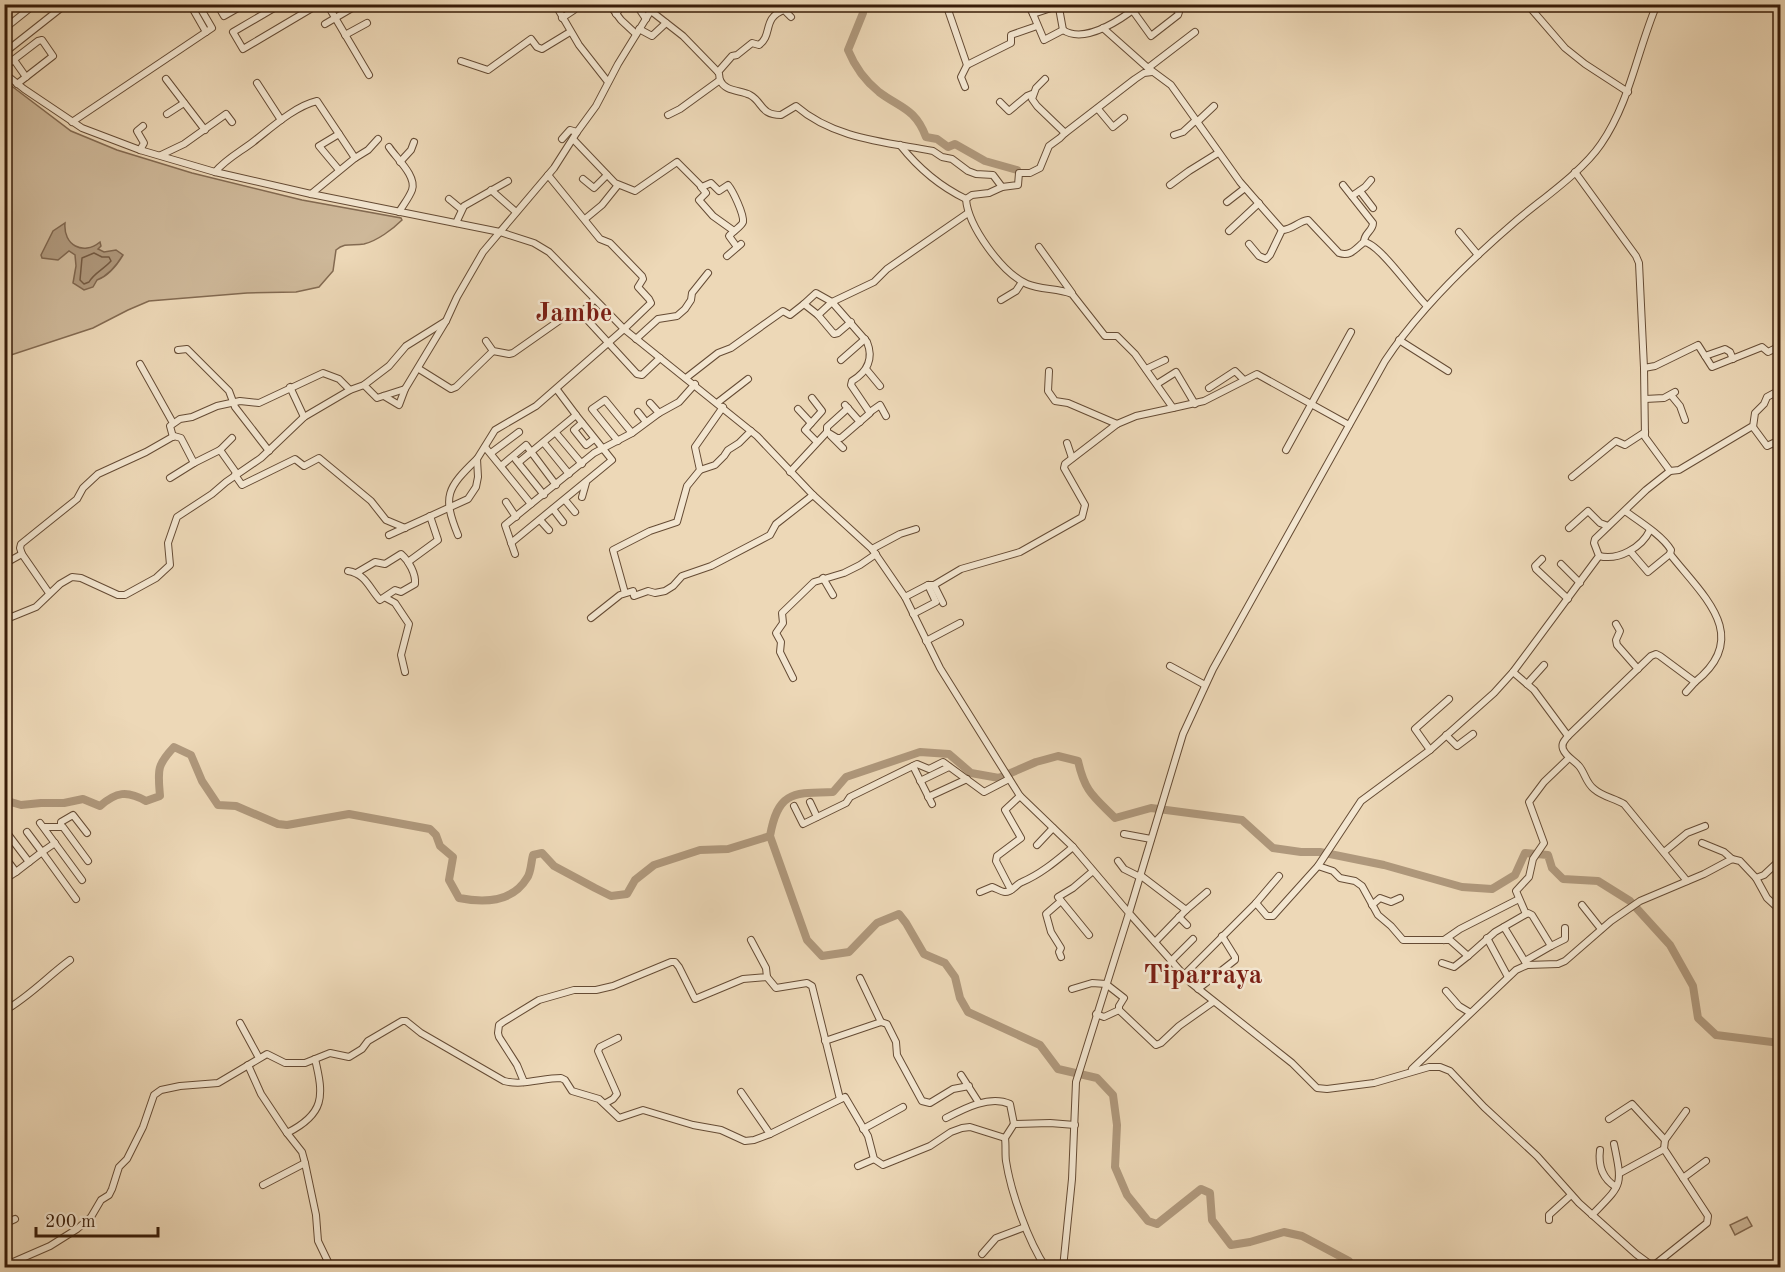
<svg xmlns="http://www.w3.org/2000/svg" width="1785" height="1272" font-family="'Old Standard TT',serif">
<rect width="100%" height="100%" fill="#edd8b7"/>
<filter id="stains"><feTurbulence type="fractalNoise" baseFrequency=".00333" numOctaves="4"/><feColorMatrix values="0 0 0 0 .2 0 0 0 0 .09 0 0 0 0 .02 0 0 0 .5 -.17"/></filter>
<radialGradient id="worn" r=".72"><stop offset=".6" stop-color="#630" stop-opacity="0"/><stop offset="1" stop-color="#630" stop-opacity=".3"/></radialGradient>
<g fill="#ceb899" stroke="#836a51" stroke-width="1.5">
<path d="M 5,81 L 71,131 L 117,150 L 192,173 L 302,200 L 401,218 L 402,220 C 393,229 377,241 364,244 C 353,246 345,242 336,250 L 333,271 L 319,287 L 296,292 L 247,293 L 149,301 L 128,310 L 93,328 L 5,357 Z"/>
<polygon points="1747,1217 1752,1226 1735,1235 1730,1225"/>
</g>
<path fill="#af987c" stroke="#7f664e" stroke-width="1.5" d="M 65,223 C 63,245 83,256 100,242 L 101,246 L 98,249 L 104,252 L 116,250 L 123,255 C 117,265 108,276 97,280 L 93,287 L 84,290 L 73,283 L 76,266 L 75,255 L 69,251 L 58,260 L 42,258 L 41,255 L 53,231 Z"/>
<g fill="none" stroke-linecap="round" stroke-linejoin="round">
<path stroke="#745a42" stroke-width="1.5" d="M 94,253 L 102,257 L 109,257 L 111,261 C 104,269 94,273 89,282 L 84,284 L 80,280 L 82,258 Z"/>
<g stroke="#af987c" stroke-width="8">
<path d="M 863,4 L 863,13 L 848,50 C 855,67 864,80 879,92 C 900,108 915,108 926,137 L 937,139 L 948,147 L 955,144 L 985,161 L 1017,170"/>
<path d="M 4,800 L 21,805 L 41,803 L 64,803 L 83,799 L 100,806 C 116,792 127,790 146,801 L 160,796 C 158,771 156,766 174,747 L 191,755 L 202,781 L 218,805 L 236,806 L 278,824 L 287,825 L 349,814 L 430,829 L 436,835 L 440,846 L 453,857 L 449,880 L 459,898 C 484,903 512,903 527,878 C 531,873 531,862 533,855 L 542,853 L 554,866 L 595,888 L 611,896 L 627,894 L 635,880 L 654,865 L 700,850 L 728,849 L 770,836"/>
<path d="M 1353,1268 L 1349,1261 L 1302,1236 L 1284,1232 L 1250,1242 L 1231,1245 L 1212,1220 L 1210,1193 L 1201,1189 L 1157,1224 L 1148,1221 L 1127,1195 L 1115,1167 L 1117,1125 L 1113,1095 L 1097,1078 L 1058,1069 L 1040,1045 L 968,1012 L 960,998 L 955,977 L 945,963 L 924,954 L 906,923 L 899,914 L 877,923 L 849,952 L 822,956 L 807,940 L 770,836 C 778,791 793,793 833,792 L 846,777 L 920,752 L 949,754 L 971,773 L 999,778 L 1036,762 L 1058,756 L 1078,761 C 1085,792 1093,796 1115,818 L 1151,808 L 1242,820 L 1273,848 L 1301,852 L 1320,852 L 1384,865 L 1462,887 L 1492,889 L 1515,875 L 1525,853 L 1548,855 L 1552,868 L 1563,879 L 1598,881 L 1630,901 L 1670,945 L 1693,986 L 1698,1018 L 1716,1035 L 1780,1043"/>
</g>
<g stroke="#654b34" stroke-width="8">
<g id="minor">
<polyline points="190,4 206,32 212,28 198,4"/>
<polyline points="217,4 224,16 238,8"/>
<polyline points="281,4 233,32 243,49 319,4"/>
<polyline points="327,4 369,75"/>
<polyline points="555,4 579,45 608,82"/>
<polyline points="609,4 621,20 636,34"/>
<polyline points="636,4 646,19"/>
<polyline points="946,4 967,65"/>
<polyline points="1028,4 1033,14 1054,7 1059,8 1063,30"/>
<polyline points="1527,4 1565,48 1585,64 1628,92"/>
<path d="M 651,11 L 683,36 L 718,72 L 732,56 L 737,55 L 752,43 L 759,45 C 773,35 762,18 784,10 L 791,17"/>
<polyline points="1133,11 1151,36 1178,15 1179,12 1171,4"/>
<polyline points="616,14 623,4"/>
<polyline points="1033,14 1044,40 1063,30"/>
<polyline points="562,18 574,10"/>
<polyline points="325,24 359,4"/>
<path d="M 1103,28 L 1148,68 L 1171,85 L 1240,182 L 1282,230 C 1292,230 1299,221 1308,220 L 1339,253 C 1351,257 1356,248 1364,242 C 1379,243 1413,293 1427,306"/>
<polyline points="4,29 29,9 29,4"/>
<polyline points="639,29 652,36 666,23"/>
<path d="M 1063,30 C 1086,45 1123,18 1141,4"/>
<polyline points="345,35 367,23"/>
<polyline points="4,53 61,8 62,4"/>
<polyline points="14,60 26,77"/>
<polyline points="461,61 488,70 531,39 537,47 542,49 570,32"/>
<polyline points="4,67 38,41 42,40 53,56 17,84"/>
<polyline points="1148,68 1195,32"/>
<path d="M 718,72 C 720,74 719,78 720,80 C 725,92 741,90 750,95 C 763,102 760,115 781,115 L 796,106 C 834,139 886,142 933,151 L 942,157 L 952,159 L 968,171 L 976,174 L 993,175 L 1002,187"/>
<polyline points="4,73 24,89 82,128 140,150 215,172 311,194 500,232 534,243 549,252 624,329 757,436 813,495 872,549 905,597 940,668 1020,796 1073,847 1129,913 1076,1082 1072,1179 1063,1268"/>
<polyline points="166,79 205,130"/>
<polyline points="257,83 281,120"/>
<polyline points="965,87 961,77 967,65 1011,43 1011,35 1037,26"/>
<polyline points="1000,102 1009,111 1027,96 1032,94"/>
<polyline points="1098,109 1113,127 1124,118"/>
<polyline points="167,114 184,103"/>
<polyline points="668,115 680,109 720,80"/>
<polyline points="72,122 206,32"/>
<polyline points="1197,122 1214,106"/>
<polyline points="1065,133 1135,79 1144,73 1152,72"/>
<polyline points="339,134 319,146 339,170"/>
<polyline points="1174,135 1183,132 1196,120"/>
<polyline points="562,139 570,130 577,132"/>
<path d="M 573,139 L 615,183 L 635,191 L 677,162 L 702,187 L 711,183 L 719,191 L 728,185 C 733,191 744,214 743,222 C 742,226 732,232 729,236 L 737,247"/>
<path d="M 900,145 C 919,169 939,186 966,199"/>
<path d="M 389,147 C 396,158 417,176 412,190 C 409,198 403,205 399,212"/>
<polyline points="140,150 144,143 137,131 143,126"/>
<polyline points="161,155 184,144 226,114 232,122"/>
<polyline points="355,158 368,150 378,139"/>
<polyline points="400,162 411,150 414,142"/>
<path d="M 215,172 C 226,159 240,152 253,142 C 271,128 295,106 317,101 L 355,158 L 311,194"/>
<polyline points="1575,172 1636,256 1639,263 1644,368 1655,366 1698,345 1712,367 1762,347 1768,352 1780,346"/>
<polyline points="583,179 594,188 607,175"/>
<polyline points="1170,185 1189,171 1218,153"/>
<path d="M 1343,185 L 1373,223 C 1373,231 1364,233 1364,242"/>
<polyline points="701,187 706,193 699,200 713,216 734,231"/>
<polyline points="491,190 516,212"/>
<polyline points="1360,191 1373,208"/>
<polyline points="1352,196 1365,187 1371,180"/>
<polyline points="449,199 461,209"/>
<path d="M 966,199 C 968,226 1002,273 1027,284 C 1041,290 1058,288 1072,294 L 1105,336 L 1117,336 L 1135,354 L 1173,408 L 1204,401 L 1257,374 L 1349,425"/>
<polyline points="966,199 972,195 989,193 1002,187 1018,185 1019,173 1030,173 1040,168 1049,146 1060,138 1065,133 1037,106 1032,99 1036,88 1045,79"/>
<polyline points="1227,202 1245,188"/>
<polyline points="585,219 602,205 618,185"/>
<polyline points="456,223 464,206 508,181"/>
<polyline points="1229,231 1259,203"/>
<polyline points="1459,232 1478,255"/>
<polyline points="1249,244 1259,256 1266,259 1270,255 1282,230"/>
<polyline points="1039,247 1072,293"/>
<polyline points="727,256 741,244"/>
<polyline points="1001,300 1016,291 1022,282"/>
<path d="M 804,304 L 816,293 L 832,302 L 867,342 C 874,359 867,372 852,381 L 851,385 L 870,413 L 841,438 L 837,438 L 827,432"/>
<polyline points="581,313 637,374 642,375 660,358"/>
<polyline points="818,315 834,334 838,333 851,322"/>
<polyline points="636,339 658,319 677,316 685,309 691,300 692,293 708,273"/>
<polyline points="1399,340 1448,371"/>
<polyline points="486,341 493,351 509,354 513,353 570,313 581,313 594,300"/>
<polyline points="178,350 187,349 229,391 235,407 269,451"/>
<polyline points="1705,356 1725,349 1730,352 1733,359"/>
<polyline points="841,360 865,339"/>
<polyline points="140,364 173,423"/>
<polyline points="1644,368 1645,437 1670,471"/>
<polyline points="419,369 451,389 456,387 493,351"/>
<polyline points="866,369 880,386"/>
<polyline points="1146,369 1165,360"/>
<polyline points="1049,371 1048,391 1055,401 1068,403 1117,424"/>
<polyline points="686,378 718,353 731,348 783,311 790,315 804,304 818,315 832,302 874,282 887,269 968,213"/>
<polyline points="1157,384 1176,372 1195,404"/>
<polyline points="364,385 377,398 405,389 446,321"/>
<polyline points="290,387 304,417"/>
<polyline points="1209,388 1235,371 1244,380"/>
<polyline points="558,391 576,415"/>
<polyline points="1671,395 1680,406 1685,420"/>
<polyline points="384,396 399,405 405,389"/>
<polyline points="812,398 822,411 805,430 817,442"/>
<polyline points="1645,399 1664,398 1675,392"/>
<polyline points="650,403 659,413"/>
<polyline points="717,403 748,379"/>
<polyline points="845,405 860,422"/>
<polyline points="798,409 811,423"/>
<polyline points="638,412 646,422"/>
<polyline points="870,412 880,405 886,416"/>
<polyline points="582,423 574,430 586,445 594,439"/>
<polyline points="1753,427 1755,413 1764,404 1767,397 1780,390"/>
<polyline points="556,433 582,464"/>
<polyline points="831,436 843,448"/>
<polyline points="173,437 170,426 180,419 192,417 217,406 240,401 259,403 323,373 339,379 350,390"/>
<polyline points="618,441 592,409 605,400 632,433"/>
<polyline points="544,443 569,474"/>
<polyline points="1067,443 1072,458"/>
<polyline points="485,447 531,504"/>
<polyline points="220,450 237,474"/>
<polyline points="1286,450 1351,332"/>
<polyline points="491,453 519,432"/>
<polyline points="516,460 544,495"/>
<polyline points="501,466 526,445 556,485"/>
<polyline points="700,470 715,465 724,456 728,450 739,443 751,431"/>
<polyline points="790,472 827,432 827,427 848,408"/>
<polyline points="235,475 242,485 293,460 295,459 304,466 319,458 371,501 386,520 405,528"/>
<polyline points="1572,477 1616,441 1625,445 1645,432"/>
<polyline points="170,478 194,463"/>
<polyline points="582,497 586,483"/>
<polyline points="565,500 575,512"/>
<polyline points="506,502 516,517"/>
<polyline points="553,509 563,522"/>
<path d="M 1625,511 C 1639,521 1663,536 1671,550 L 1670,554 L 1648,572 L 1630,551"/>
<polyline points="540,520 549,530"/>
<polyline points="1569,528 1588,511 1600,523 1608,526"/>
<polyline points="389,535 468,499 476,487 478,477 477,459 495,430 536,406 624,329 651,303 649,299 638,287 643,279 642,276 610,243 600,239 548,175"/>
<path d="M 458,535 C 442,496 447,488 477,459"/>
<polyline points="511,543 612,460 576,415 519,462"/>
<polyline points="872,549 900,534 916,529"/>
<polyline points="515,554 505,525 594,453 632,433 659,413 679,402 695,384"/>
<path d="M 1599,556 C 1619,561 1642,547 1650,530"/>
<polyline points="1542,559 1535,566 1536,569 1568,599"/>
<polyline points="408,562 438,540 430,516"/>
<polyline points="4,564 22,554"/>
<polyline points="1561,564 1580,583"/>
<path d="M 348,571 C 366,574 369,588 380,600 L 395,590 L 401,592 L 415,584 C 416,574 409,561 401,554 L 385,564 L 375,562 L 358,572"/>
<polyline points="823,578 833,595"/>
<polyline points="934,585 943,603"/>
<polyline points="49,593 22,554 20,548 21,544 77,499 83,488 98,474 146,452 174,436 181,438 194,463 220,450 232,438"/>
<polyline points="625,593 613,550 650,531 677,522 687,486 700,470 695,447 723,407"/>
<polyline points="905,597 928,585 934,585 961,569 1020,552 1082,517 1085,505 1064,468 1065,464 1117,424 1136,416 1173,408"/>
<polyline points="386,598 395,603 409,624 401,655 405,672"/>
<polyline points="913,614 936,602 928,585"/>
<polyline points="591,618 620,595 633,591 634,596 648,591 655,593 665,591 673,586 682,576 711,566 770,535 776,524 813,495"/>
<polyline points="4,620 36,607 60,584 72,577 81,578 118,595 125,595 156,578 170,565 168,543 177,517 212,494 226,482 261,458 304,417 350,390 364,385 389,366 406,346 446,321 457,297 483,252 554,168 577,132 596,106 618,64 655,4"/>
<polyline points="1616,624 1620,631 1616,640 1617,645 1638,669"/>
<polyline points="926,641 960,623"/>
<polyline points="1170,666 1205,685"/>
<path d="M 1513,672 L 1534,690 L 1568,736 C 1565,740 1561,743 1563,749 C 1566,757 1574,760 1579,766 C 1585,773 1586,783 1594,789 C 1603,797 1614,798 1624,804 L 1687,881"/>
<polyline points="793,678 780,652 781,642 776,633 783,623 782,613 814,582 844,573 860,565 876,554"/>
<polyline points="1527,684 1544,665"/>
<polyline points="1686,692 1695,682"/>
<polyline points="1446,735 1457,746 1473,734"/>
<path d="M 1568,736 L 1651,656 L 1656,654 L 1660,656 L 1695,682 C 1753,636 1702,595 1670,554"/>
<polyline points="1430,750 1415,729 1449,699"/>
<polyline points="913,766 932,804"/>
<polyline points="920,781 949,767"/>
<polyline points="928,797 967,779"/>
<polyline points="810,802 817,817"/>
<polyline points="794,806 803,824 846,803 850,797 917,764 929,769 943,762 984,792 1009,779"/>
<polyline points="40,823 82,880"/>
<polyline points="61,826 61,822 73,815 87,833"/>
<polyline points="44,827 63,827 88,861"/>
<polyline points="4,829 29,862 42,852 76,899"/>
<polyline points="27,832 42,852 55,843"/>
<polyline points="1124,834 1151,839"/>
<polyline points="1702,843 1724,852 1732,859"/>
<polyline points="1037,845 1053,828"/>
<polyline points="1664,852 1687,833 1705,826"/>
<polyline points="4,856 16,872 29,862"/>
<polyline points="1118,861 1124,869 1140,877"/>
<polyline points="1318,866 1333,871 1340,878 1355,881 1362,886 1378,915 1391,926 1403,940 1450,940 1468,956 1495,932 1528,913 1532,915 1551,946 1565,939 1565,928"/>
<polyline points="1140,875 1186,910 1155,942"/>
<polyline points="1756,878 1767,898 1780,910"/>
<polyline points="4,880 16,872"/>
<polyline points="1011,890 996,861 997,856 1021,838 1005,810 1020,796"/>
<path d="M 980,892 L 992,887 C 996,888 1001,892 1005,892 C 1013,892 1016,884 1022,882 C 1041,874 1056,861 1073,847"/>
<polyline points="1061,901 1046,914 1051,932 1061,948 1059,952 1061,957"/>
<polyline points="1256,903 1279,876"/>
<polyline points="1372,905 1380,898 1391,902 1400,898"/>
<polyline points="1582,905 1601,929"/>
<polyline points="1186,910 1207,892"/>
<polyline points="1526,914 1516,891 1529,877 1533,859 1544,843 1529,802 1544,782 1569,758"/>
<polyline points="1179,917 1187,925"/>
<polyline points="1504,927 1527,965"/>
<polyline points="1089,935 1058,897 1073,888 1093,871"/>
<polyline points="1487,938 1508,977"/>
<polyline points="1444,940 1460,929 1519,899"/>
<polyline points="1171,961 1193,939"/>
<polyline points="1525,961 1551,946"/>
<polyline points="1442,963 1454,967 1468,956"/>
<polyline points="1184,975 1256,903 1267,916 1273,916 1318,866 1361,801 1430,750 1494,693 1513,672 1599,556 1594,543 1595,539 1646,490 1670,471 1679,470 1751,427 1753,427 1767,446 1780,440"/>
<polyline points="767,977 776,988 807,983 812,986 840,1099"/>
<polyline points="860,978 881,1022"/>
<polyline points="1072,989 1092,983 1106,984 1124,998 1119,1006 1119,1010 1156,1045 1161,1043 1179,1026 1213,1002"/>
<polyline points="1198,989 1235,960 1235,957 1222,936"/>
<polyline points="1446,991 1459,1006 1469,1012"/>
<path d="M 4,1011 C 29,997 48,976 70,960"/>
<polyline points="1096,1014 1104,1017 1119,1010"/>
<polyline points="240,1023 259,1058"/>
<polyline points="825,1041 881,1022 887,1024 896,1042 897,1055 922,1101 930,1103 953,1089 969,1086"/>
<path d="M 315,1059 C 324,1096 325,1114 287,1133 L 302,1152 L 305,1163 L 316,1215 L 318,1241 L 331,1268"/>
<polyline points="248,1065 261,1094 287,1133"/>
<polyline points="1412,1069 1516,970 1527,965 1558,964 1565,961 1611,921 1640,901 1704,874 1732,859 1740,861 1756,878 1764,875 1780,860"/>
<polyline points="961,1075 979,1103"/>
<polyline points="524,1082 517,1065 499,1037 498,1033 499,1025 503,1022 539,1000 574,990 596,990 613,986 671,962 675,962 679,967 695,999 743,979 767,977 766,968 751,940"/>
<polyline points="741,1092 770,1134"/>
<polyline points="606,1103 613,1099 617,1094 598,1051 600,1047 618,1038"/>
<path d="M 946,1118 C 965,1108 990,1095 1010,1104 L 1014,1124"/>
<polyline points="1609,1119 1632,1104 1665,1140 1664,1149 1708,1216 1707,1223 1653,1266"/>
<polyline points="863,1129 903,1107"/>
<path d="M 1005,1138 C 1006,1146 1005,1154 1006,1161 C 1011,1193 1028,1241 1046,1268"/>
<polyline points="1005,1138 1014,1124 1050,1123 1075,1125"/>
<polyline points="1665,1140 1686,1111"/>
<path d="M 1600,1150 C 1598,1166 1603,1179 1616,1187"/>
<polyline points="858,1166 874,1159"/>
<polyline points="1620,1173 1664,1149"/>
<polyline points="1683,1178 1706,1161"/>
<polyline points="263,1185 305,1163"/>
<path d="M 1592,1215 C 1622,1184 1623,1187 1614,1144"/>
<polyline points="1549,1220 1549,1215 1571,1195"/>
<polyline points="4,1224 15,1219"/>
<polyline points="982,1254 996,1238 1025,1227"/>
<path d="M 4,1266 L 50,1246 L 77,1229 L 91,1217 L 101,1200 L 109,1195 L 112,1189 L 119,1167 L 127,1159 L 143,1127 L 154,1095 L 161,1090 L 180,1086 L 218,1083 L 267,1054 L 285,1063 L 305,1063 L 330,1053 L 349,1057 L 362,1049 L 368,1041 L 402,1021 L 406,1021 L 421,1033 L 504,1081 C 523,1086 542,1078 561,1078 L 565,1080 L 572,1091 L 599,1099 L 619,1118 L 643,1110 L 693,1125 L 721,1130 L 745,1141 L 754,1140 L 770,1134 L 845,1097 L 868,1136 L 874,1159 L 883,1165 L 930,1146 L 951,1132 L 962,1128 L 970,1127 L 1005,1138"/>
<path d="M 1655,1268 L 1636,1254 L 1579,1203 L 1537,1156 L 1484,1107 L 1450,1071 L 1440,1067 L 1429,1067 L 1374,1083 L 1327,1089 L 1317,1088 L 1292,1063 L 1191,983 L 1129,913 L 1183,734 L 1213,669 L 1385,361 C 1420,308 1468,262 1516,221 C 1542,199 1582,172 1601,144 C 1630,102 1637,51 1657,4"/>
</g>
</g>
<use href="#minor" stroke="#f3e6d0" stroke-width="6"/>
</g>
<g text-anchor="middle" stroke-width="5" stroke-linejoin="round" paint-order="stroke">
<g font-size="27" font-weight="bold" fill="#7a1f14" stroke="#f3e6d0">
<text x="574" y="321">Jambe</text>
<text x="1203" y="983">Tiparraya</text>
</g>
</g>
<rect width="1785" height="1272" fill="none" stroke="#edd8b7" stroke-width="24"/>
<rect x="6" y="6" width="1773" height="1260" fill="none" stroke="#381c09" stroke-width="3"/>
<rect x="12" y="12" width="1761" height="1248" fill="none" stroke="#381c09" stroke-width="1.5"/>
<path d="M36 1227v9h122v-9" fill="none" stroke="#381c09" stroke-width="3"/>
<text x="45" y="1227" font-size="18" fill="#381c09" stroke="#f3e6d0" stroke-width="4.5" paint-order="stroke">200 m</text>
<rect width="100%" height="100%" filter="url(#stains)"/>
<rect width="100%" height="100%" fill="url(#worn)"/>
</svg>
